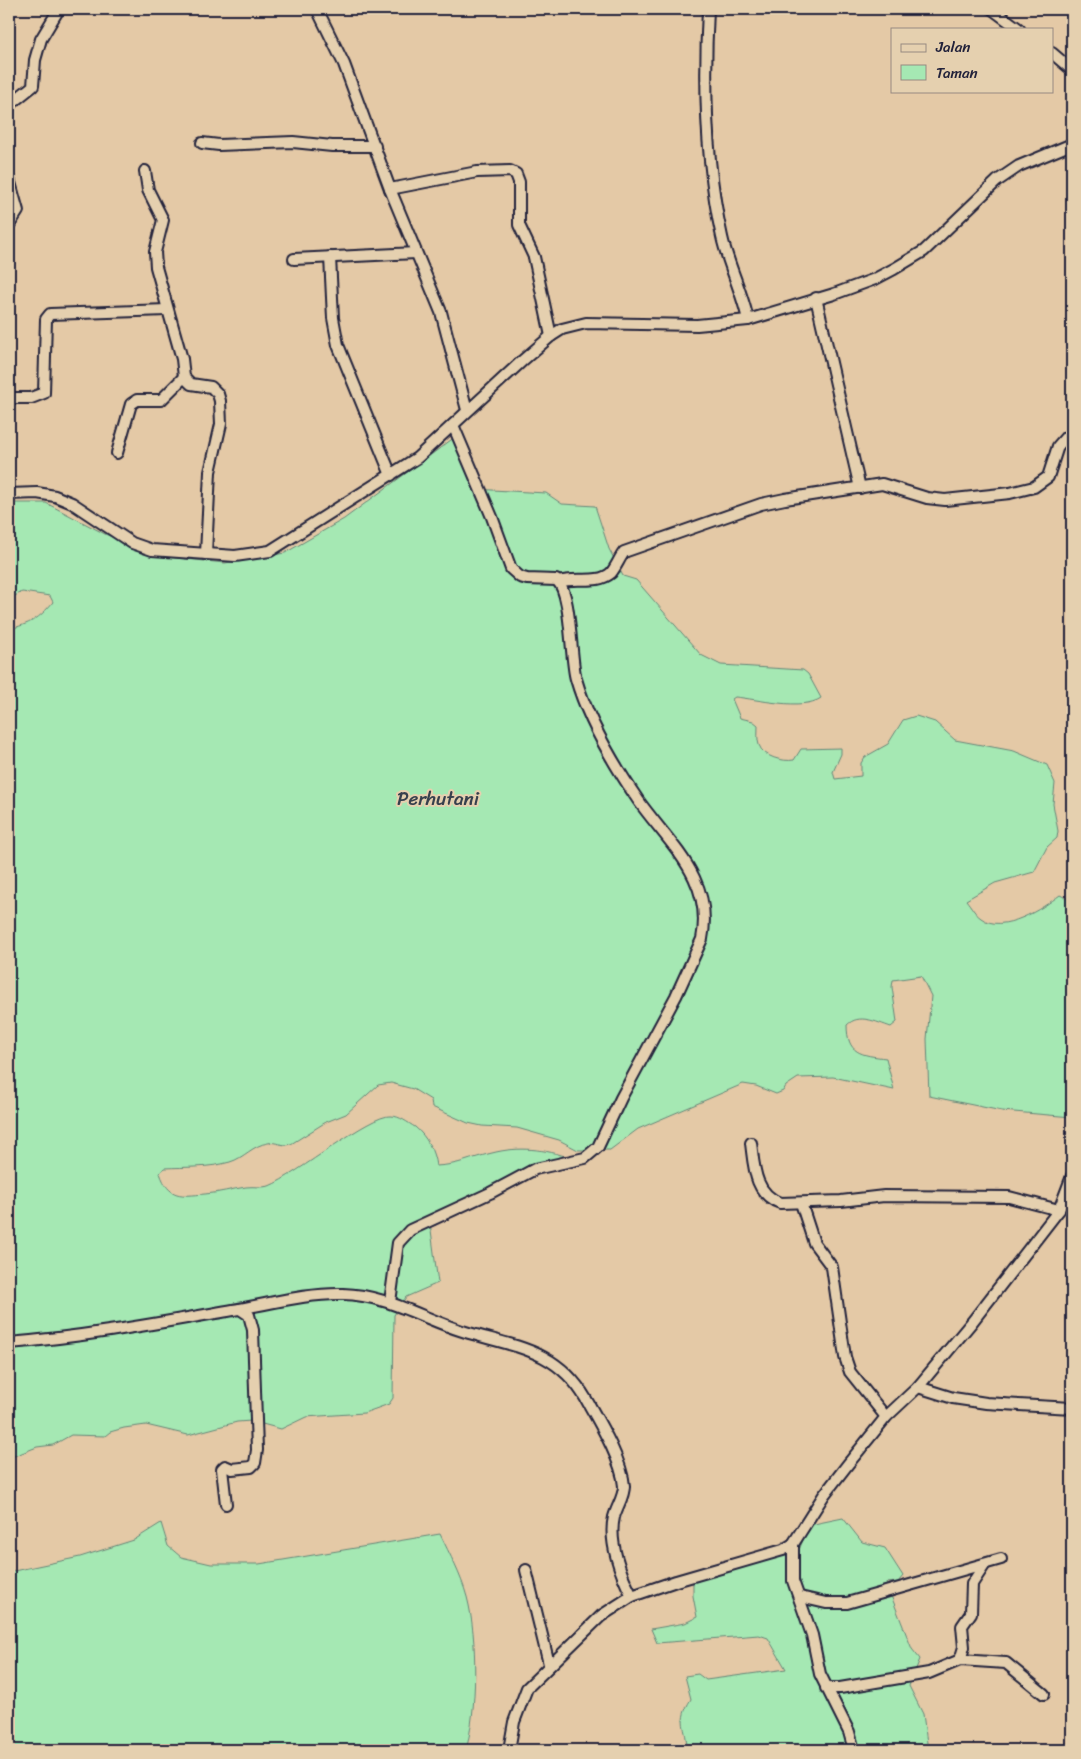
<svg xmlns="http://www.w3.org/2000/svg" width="1081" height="1759" font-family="Sriracha,sans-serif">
<rect width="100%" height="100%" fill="#e4c9a6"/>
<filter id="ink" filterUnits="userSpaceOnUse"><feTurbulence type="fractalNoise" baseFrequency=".02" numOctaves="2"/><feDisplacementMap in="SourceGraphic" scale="10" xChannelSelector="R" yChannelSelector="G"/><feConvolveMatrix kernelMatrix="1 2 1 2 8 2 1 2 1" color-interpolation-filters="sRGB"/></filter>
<g filter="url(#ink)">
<g fill="#a5e8b3" stroke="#648577">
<path d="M 455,437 L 474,489 L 546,493 L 562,504 L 595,506 L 609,549 L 623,576 L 636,580 L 701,655 L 721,665 L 803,670 L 808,674 L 821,698 C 802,711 757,699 735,697 L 732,699 L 740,718 L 753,721 L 758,725 C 758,731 757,740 759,745 C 763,757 783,762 794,760 L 801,749 L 841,748 L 841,754 L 833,772 L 835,779 L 861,776 L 861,763 L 865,757 L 888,744 L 903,720 L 916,716 L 935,722 L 955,740 L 1014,751 L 1047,765 L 1055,783 L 1053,804 L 1058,831 L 1057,838 L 1047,847 L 1034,872 L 995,883 L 966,900 C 971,906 975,914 981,918 C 1002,935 1043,908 1060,895 L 1072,901 L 1072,932 L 1066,944 L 1072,958 L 1072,1117 L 1002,1111 L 929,1096 L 927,1039 L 931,996 L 921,976 L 893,980 L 892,987 L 897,1022 L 891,1027 C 876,1022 859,1013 847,1025 C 847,1054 861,1055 886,1058 L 894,1090 L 833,1077 L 798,1078 L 786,1086 L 783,1091 L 776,1094 L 756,1086 L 743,1084 L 638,1129 L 610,1150 L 578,1150 L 559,1140 L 517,1128 L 482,1126 L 468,1123 L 432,1107 L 431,1100 L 413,1089 L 391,1083 L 378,1085 L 346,1114 L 326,1122 L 291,1144 C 282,1147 276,1141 268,1143 C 253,1145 244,1158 230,1162 C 209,1168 186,1167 164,1168 L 160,1173 C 169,1199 181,1196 205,1194 C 219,1193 232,1189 246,1187 C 254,1186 262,1188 269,1186 C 297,1175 370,1114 391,1116 C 400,1116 408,1123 415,1127 C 427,1137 434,1151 436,1166 C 459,1165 470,1158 492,1153 C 519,1146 545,1149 571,1158 L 537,1163 L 496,1186 L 429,1215 L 438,1283 L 406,1297 L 394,1315 L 393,1398 L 389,1404 L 364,1413 L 306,1417 L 281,1429 L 251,1421 L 237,1422 L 188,1435 L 146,1425 L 124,1428 L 110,1432 L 105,1436 L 71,1435 L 53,1445 L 37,1447 L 9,1458 L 9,629 C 30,624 39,619 53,602 L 50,596 L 22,592 L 9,599 L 9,503 L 46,503 L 105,534 L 156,556 L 225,563 L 285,553 L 344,519 Z"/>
<path d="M 843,1518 L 862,1542 L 885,1548 L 903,1576 L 898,1582 L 886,1583 L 912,1649 L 920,1659 L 909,1686 L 923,1714 L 928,1750 L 687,1750 C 687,1726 676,1723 691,1699 L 685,1676 L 698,1674 L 706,1680 L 786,1669 L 768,1638 L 759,1635 L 657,1643 L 651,1629 L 685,1623 L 697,1617 L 693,1596 L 693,1579 L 759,1559 L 784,1556 L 799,1550 L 809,1525 Z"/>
<path d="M 161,1523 L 168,1546 L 181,1557 L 211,1564 L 259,1564 L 440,1534 C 450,1555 461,1575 467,1597 C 478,1638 477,1710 466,1750 L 9,1750 L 9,1572 L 80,1557 L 134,1540 Z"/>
</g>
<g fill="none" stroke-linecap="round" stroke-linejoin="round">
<g stroke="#22223b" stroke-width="14">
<g id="minor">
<polyline points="317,9 344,64 390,189 441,312 467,410"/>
<path d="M 708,9 C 704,84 705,162 722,237 C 728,265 742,291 748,320"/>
<polyline points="992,9 1019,29"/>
<polyline points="1052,53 1072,70"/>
<polyline points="9,105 33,86 35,60 41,39 59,9"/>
<polyline points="202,143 219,145 293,142 332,146 375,146"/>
<polyline points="145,171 148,190 163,220 155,252 156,267 182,359 184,377 191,384 211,387 218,394 220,401 221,424 210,472 206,554"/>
<polyline points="9,179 18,211 9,225"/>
<polyline points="390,189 477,172 510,171 516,174 519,182 519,225 534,257 551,336"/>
<polyline points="330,257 333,318 338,345 391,475"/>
<polyline points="294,259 416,253"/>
<polyline points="816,298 860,488"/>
<polyline points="9,398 31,398 44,393 46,319 50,314 167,310"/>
<polyline points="117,453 131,404 137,400 161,400 184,377"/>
<polyline points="9,494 37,493 55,496 72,503 132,543 152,550 235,556 270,551 417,458 522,361 551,336 562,329 586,323 697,325 748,320 834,294 875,279 894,269 924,251 997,181 1019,166 1072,144"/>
<path d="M 559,582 C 575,576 597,585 611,573 C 616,567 619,559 624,552 L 761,504 L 785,499 L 882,484 L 927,498 L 945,500 L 1010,493 L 1034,487 L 1048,477 L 1058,446 L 1065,438 L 1072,433"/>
<path d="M 751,1143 C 754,1165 754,1194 780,1203 L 841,1201 L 884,1196 L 1009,1197 L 1059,1210"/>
<polyline points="801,1203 814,1243 832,1267 845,1357 850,1372 886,1417"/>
<path d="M 390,1302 L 398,1243 L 410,1230 L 490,1193 L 535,1169 L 585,1158 L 598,1147 L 621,1098 L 676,996 L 702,939 C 714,879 669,844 638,800 C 613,763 588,721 576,679 C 570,659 572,590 556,580 L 527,579 L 520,577 L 511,569 L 492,517 L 453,425"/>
<path d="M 9,1343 C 84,1337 159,1323 233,1310 C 269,1304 307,1293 343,1294 C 389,1295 426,1321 469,1333 C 518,1347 558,1351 586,1399 C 599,1422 622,1460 624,1486 C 624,1497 617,1506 614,1517 C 608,1542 621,1575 632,1596"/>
<polyline points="918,1387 953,1398 986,1403 1072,1408"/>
<polyline points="226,1504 222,1469 225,1466 232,1469 251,1467 255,1463 257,1450 253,1330 249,1315 240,1309"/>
<polyline points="793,1544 793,1581 812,1635 820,1674 849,1732 854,1750"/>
<polyline points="526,1570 549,1664"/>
<polyline points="800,1597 826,1603 847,1603 1001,1559"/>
<polyline points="960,1660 964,1647 962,1626 971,1613 972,1584 985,1564"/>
<polyline points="826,1688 840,1688 929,1673 960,1660 1006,1663 1044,1694"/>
<polyline points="509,1750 514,1722 527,1688 601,1616 632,1596 676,1581 783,1550 793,1544 824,1495 848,1464 886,1417 918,1387 972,1322 1059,1210 1072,1176"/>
</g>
</g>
<use href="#minor" stroke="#e5d0af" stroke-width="10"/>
</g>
</g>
<g text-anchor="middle" stroke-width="4" stroke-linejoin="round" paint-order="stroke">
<g font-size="19" fill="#36404d" stroke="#e5d0af">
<text x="438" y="805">Perhutani</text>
</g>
</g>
<rect width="1081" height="1759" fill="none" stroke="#e5d0af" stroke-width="30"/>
<rect x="15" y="15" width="1051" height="1729" fill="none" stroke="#22223b" stroke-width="2" filter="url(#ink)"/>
<rect x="891" y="28" width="162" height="65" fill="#e5d0af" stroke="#978a81"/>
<rect x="901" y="44" width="25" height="8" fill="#e5d0af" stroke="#978a81"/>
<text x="936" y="52" font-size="15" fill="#22223b">Jalan</text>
<rect x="901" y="65" width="25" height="15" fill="#a5e8b3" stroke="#978a81"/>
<text x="936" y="78" font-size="15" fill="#22223b">Taman</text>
</svg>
